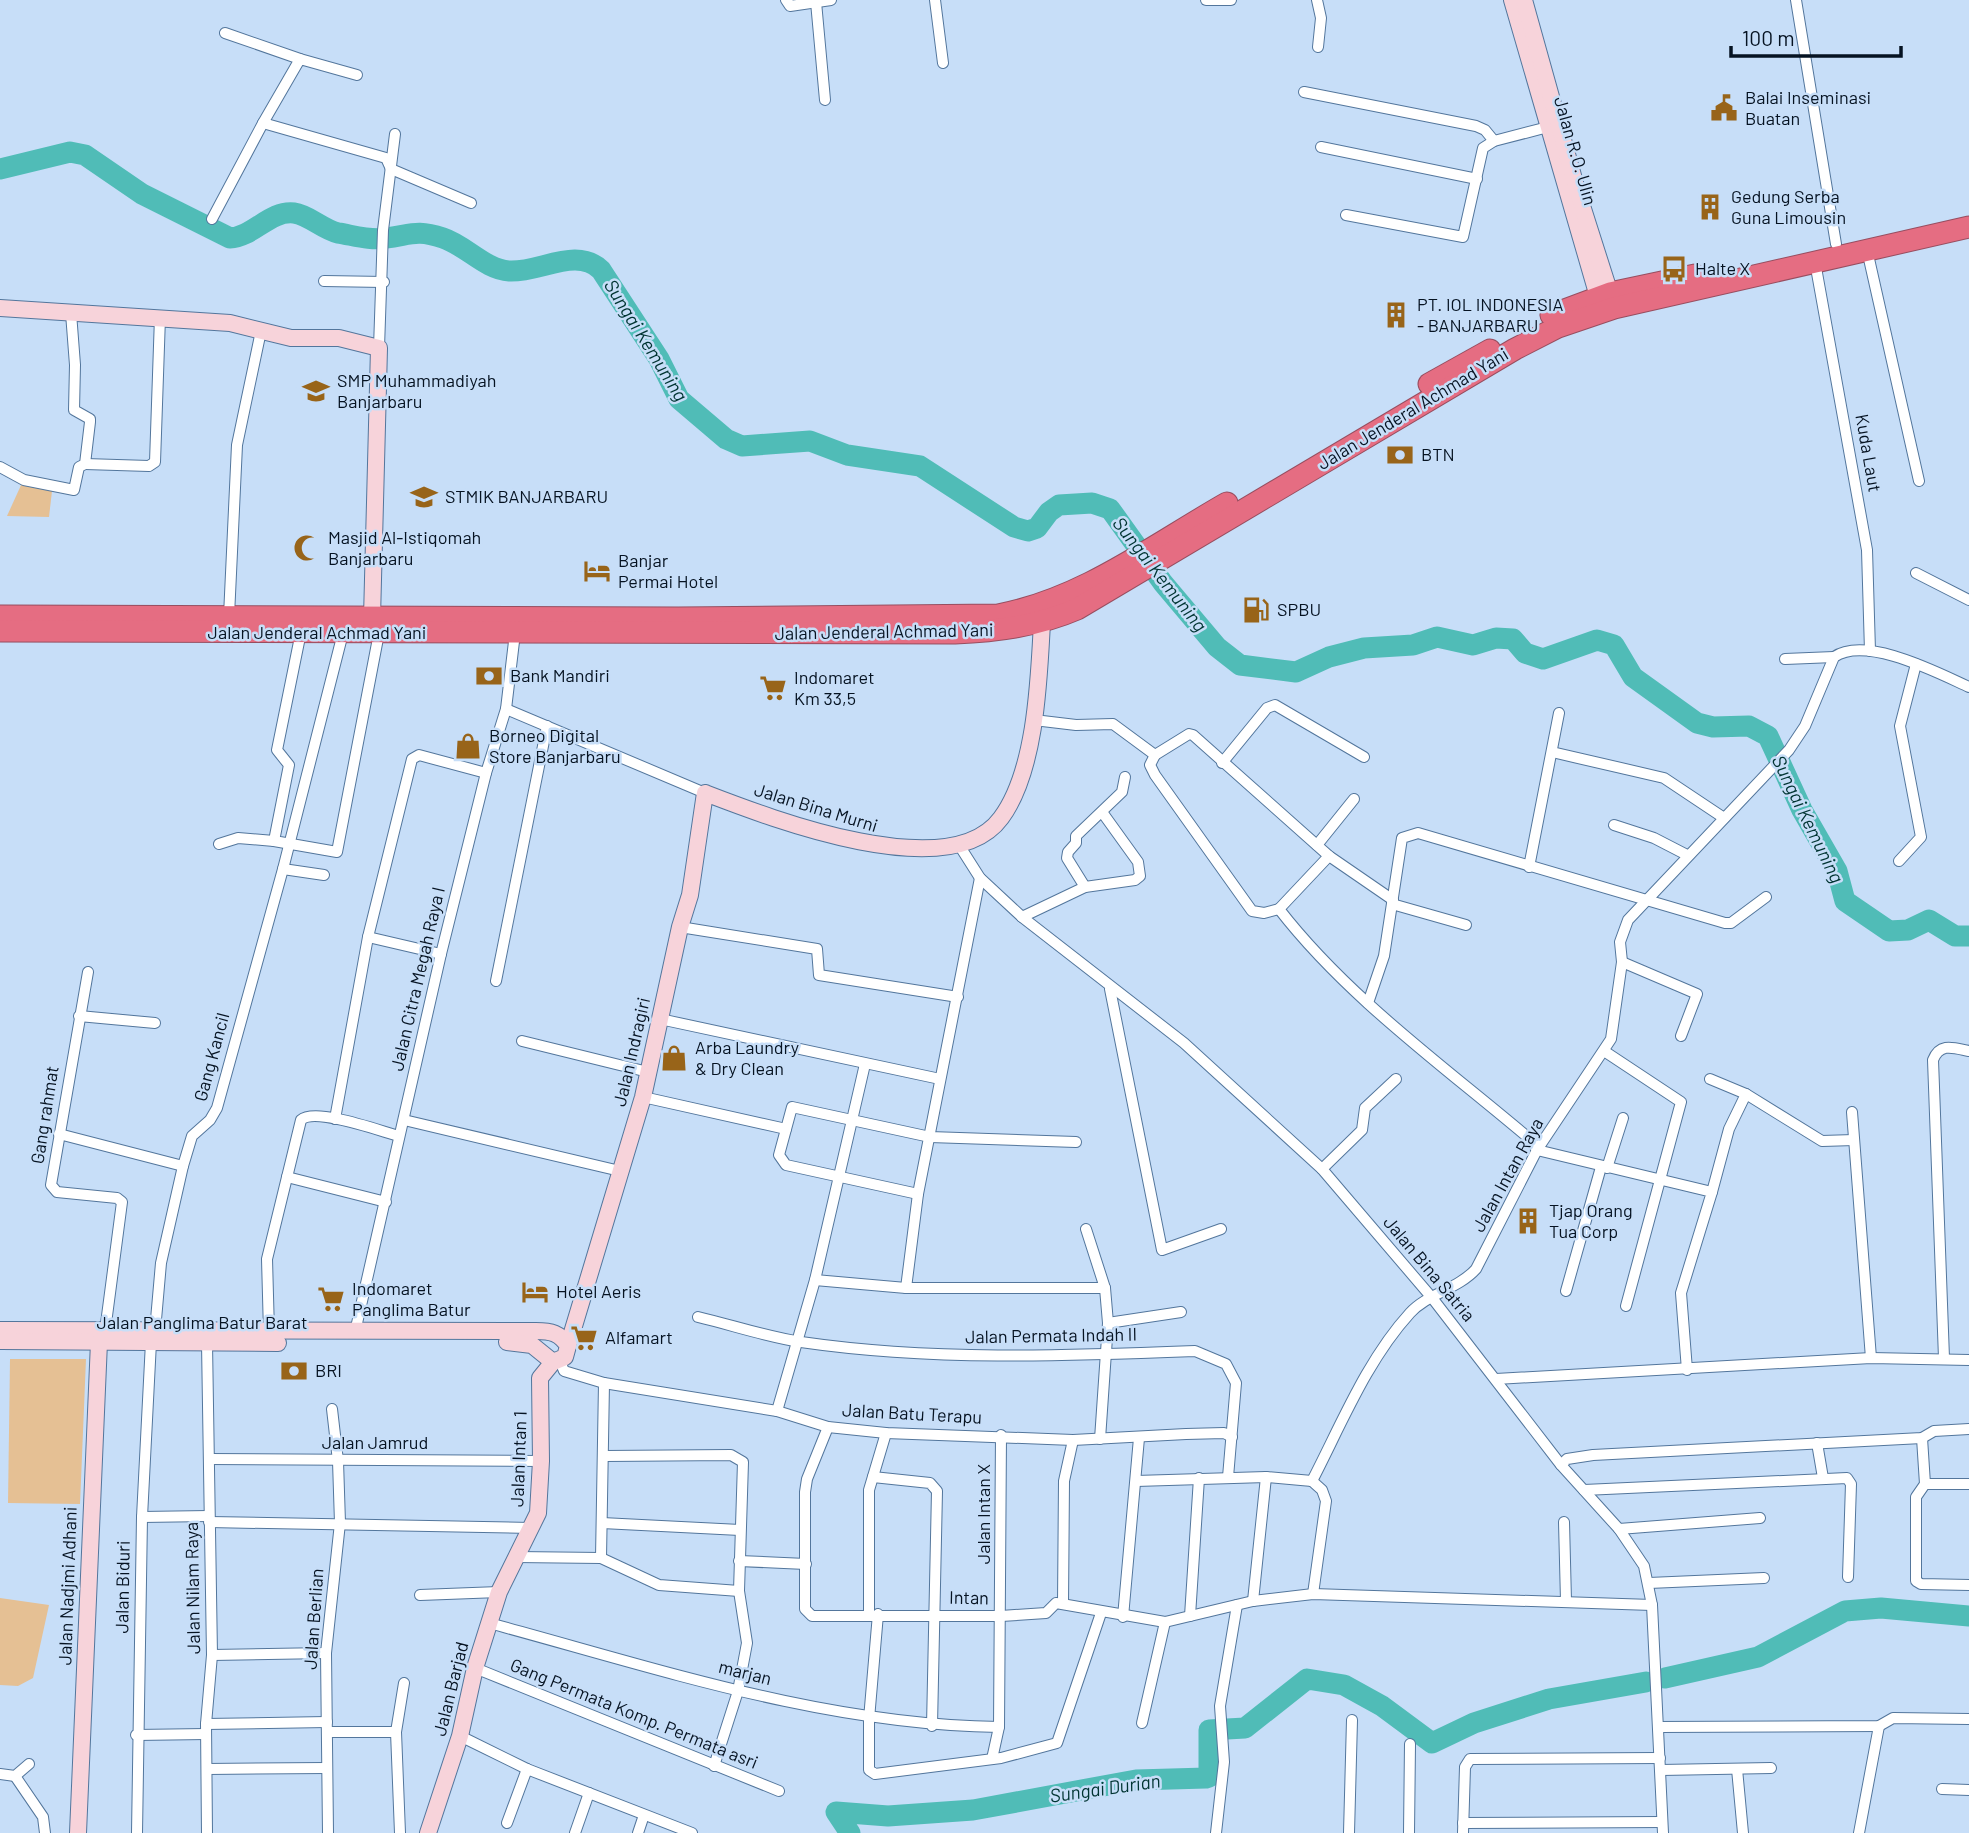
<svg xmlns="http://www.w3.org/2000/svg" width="1969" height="1833" font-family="Barlow,sans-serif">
<rect width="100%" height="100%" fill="#c7def8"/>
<g fill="#e5c094">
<polygon points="22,483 52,491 49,517 7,516"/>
<polygon points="10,1359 86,1359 80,1504 8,1503"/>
<polygon points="0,1598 49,1605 33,1678 18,1686 0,1685"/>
</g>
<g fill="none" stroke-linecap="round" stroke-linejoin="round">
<g stroke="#50bcb7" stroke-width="21">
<path d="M 0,169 L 70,152 L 85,155 L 142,194 L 230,238 C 253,237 270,210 294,213 C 309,215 322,229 338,233 C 352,235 371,241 386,238 C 411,235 416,229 443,238 C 465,245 486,270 509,271 C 539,273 577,246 601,270 L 659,359 L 679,399 L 726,439 L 742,446 L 810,441 L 847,455 L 920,466 L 1014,527 L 1028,531 L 1037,528 L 1049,512 L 1059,505 L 1092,503 L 1110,509 L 1163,583 L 1217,647 L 1240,665 L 1296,672 L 1329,657 L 1364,648 L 1413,645 L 1437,637 L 1473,645 L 1496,638 L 1513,639 L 1525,653 L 1543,659 L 1597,640 L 1614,645 L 1633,677 L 1697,723 L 1713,727 L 1749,726 L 1768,736 L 1802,810 L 1837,871 L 1845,901 L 1889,931 L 1908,930 L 1929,920 L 1955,936 L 1969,936"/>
<polyline points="1665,1678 1758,1657 1845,1611 1881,1608 1969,1616"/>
<polyline points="850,1833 836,1812 888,1816 973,1810 1136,1780 1206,1778 1209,1777 1209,1730 1245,1728 1307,1679 1344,1685 1382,1706 1432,1743 1474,1723 1549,1699 1646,1682"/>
</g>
<g stroke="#53769c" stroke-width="12">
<g id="street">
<polyline points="786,0 790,6 831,0"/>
<polyline points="935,0 943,63"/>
<polyline points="1206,0 1231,0"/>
<polyline points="1317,0 1321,18 1318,47"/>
<polyline points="1796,0 1836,244"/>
<polyline points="816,2 825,100"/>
<polyline points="225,33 300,59"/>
<polyline points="357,75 300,59 263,123 386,158 391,169 471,203"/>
<polyline points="1304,92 1476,126 1485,130 1494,141"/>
<polyline points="1321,147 1477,179"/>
<polyline points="1346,215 1463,237 1483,148 1494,141 1548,127"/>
<polyline points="212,219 263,123"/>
<polyline points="1867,250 1919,481"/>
<polyline points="1815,262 1867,550 1870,651"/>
<polyline points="324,281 384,282"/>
<polyline points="379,348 383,230 395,134"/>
<polyline points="85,464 149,466 155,462 160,317"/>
<polyline points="0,467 24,480 74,490 79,467 85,464 90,422 90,419 74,410 75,365 71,313"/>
<polyline points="1916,573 1969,600"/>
<polyline points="229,616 237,445 261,331"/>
<polyline points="301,632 277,750 289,765 274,841 337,852 379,633"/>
<polyline points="1785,659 1834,657"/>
<polyline points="506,709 705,793"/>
<polyline points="1034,720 1076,725 1113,724 1155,755 1189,734 1193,735 1329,856 1393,900"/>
<polyline points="1552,752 1664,778 1724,818"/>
<polyline points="1155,755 1150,765 1155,775 1252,911 1264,913 1279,909"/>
<polyline points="1222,763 1267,708 1275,705 1364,757"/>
<polyline points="1614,825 1654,838 1687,855"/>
<polyline points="219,844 238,838 274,841"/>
<polyline points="959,845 980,878 1022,917 1184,1043 1322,1169 1433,1299 1561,1465 1619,1529 1644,1566 1652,1605 1663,1833"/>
<polyline points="1317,845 1354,799"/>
<path d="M 1329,856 L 1279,909 C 1348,998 1445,1067 1531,1140 L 1537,1150 L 1712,1192 L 1681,1293 L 1687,1370"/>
<polyline points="1899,861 1921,837 1900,726 1916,664"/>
<polyline points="1529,867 1559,713"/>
<polyline points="283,869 324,875"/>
<polyline points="980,878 918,1194 906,1288 1105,1288 1108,1323 1100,1439"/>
<polyline points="1085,887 1067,858 1068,852 1076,843 1076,836 1122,792 1125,777"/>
<polyline points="1392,904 1466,925"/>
<polyline points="1022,917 1085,887 1135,880 1140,876 1138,862 1102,812"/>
<polyline points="680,927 817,949 819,975 958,997"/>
<polyline points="368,937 441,954"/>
<polyline points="1622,962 1697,994 1681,1036"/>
<polyline points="88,972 51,1185 57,1192 117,1198 122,1202 105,1331"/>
<polyline points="496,981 547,726"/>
<polyline points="1110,989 1162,1250 1221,1229"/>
<polyline points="1368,1003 1384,956 1402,838 1418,833 1725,923 1731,923 1766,897"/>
<polyline points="79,1016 155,1023"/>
<polyline points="660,1019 940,1079"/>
<polyline points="522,1041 648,1072"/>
<polyline points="1604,1051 1681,1102 1626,1306"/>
<polyline points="1710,1079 1746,1094 1822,1141 1854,1140"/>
<polyline points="643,1097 786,1129"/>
<polyline points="1852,1112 1871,1358"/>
<polyline points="335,1119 368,937 412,759 419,755 486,773"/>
<polyline points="404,1120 620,1171"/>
<polyline points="59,1134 183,1166"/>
<polyline points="1607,1168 1623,1118"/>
<polyline points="1322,1169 1362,1130 1365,1108 1396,1079"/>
<polyline points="287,1177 386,1202"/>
<polyline points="1712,1192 1729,1129 1746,1094"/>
<polyline points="918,1194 786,1165 779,1155 792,1107 930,1137 1076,1142"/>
<polyline points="1086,1229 1105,1288"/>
<polyline points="815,1280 906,1288"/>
<polyline points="1566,1291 1601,1167"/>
<path d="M 698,1317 C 732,1325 767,1337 801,1342 C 931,1361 1064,1356 1195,1351 L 1226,1364 L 1236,1383 L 1228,1477"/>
<polyline points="1108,1323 1181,1312"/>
<polyline points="155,1331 161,1263 183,1166 192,1136 210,1120 217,1108 283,869 343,633"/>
<path d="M 269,1332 L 267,1259 L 301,1120 C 315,1107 380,1131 399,1136"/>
<polyline points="355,1332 441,954 486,773 506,709 515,633"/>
<polyline points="207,1343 212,1655 206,1724 207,1833"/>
<path d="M 1944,1358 L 1933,1060 C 1940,1042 1954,1048 1969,1051"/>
<polyline points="560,1361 564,1371 604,1383 777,1411 828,1427 886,1433 1073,1440 1186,1434 1224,1433 1232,1437"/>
<polyline points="1496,1379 1871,1358 1969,1360"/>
<polyline points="777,1411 815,1280 865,1064"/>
<polyline points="828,1427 807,1479 805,1492 805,1609 812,1616 1001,1616 1046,1613 1056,1603 1165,1622 1253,1601 1313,1594 1652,1605"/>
<polyline points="1922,1438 1925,1484 1916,1497 1916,1581 1921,1584 1969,1585"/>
<polyline points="1817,1443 1823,1478"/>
<polyline points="605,1456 731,1455 743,1462 739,1591 747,1643 738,1691 714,1766"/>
<polyline points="209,1459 541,1461"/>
<polyline points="1561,1465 1567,1459 1593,1455 1922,1438 1934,1431 1969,1429"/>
<polyline points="873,1477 930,1483 937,1491 932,1726"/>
<polyline points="1136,1481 1266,1477 1312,1481"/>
<path d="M 1312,1481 C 1341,1425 1367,1360 1410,1313 C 1427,1294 1458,1289 1476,1269 L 1537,1150 L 1611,1039 L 1622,962 L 1620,942 L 1628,920 L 1789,750 L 1805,726 L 1834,657 C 1866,635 1938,673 1969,687"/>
<polyline points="1312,1481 1322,1490 1326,1501 1313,1594"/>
<polyline points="1925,1484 1969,1484"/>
<polyline points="1584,1490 1847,1478 1851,1484 1848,1577"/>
<polyline points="142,1517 209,1516"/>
<polyline points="209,1522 531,1528"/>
<polyline points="1564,1522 1566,1601"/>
<polyline points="602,1523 740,1530"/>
<polyline points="1619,1529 1760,1518"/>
<polyline points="516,1557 601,1558 659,1585 739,1591"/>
<polyline points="601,1558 604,1383"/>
<polyline points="739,1561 806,1564"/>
<polyline points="1649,1583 1764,1578"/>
<polyline points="420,1595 499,1592"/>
<polyline points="1253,1601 1266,1477"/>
<polyline points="1063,1604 1064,1481 1073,1440"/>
<polyline points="869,1614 869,1490 886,1433"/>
<polyline points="878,1614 869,1719 869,1770 875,1774 1001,1758 1057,1743 1101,1613"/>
<polyline points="1190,1616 1199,1478"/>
<polyline points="1123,1617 1139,1438"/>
<path d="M 489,1623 C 656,1668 824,1725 999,1727"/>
<polyline points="212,1655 326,1653"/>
<polyline points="475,1668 779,1791"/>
<polyline points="1142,1723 1165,1622"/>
<polyline points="206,1724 327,1722"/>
<polyline points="1658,1727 1879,1726 1893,1718 1969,1719"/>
<polyline points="327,1732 396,1732"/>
<polyline points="136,1735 206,1734"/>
<polyline points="460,1736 527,1769 692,1833"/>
<polyline points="992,1759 999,1727 1001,1435"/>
<polyline points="207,1769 327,1768"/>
<polyline points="1737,1769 1743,1833"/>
<polyline points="1661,1770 1771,1768"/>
<polyline points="0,1774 15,1776 29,1764"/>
<polyline points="15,1776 43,1817 45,1833"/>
<polyline points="1942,1789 1969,1790"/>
<polyline points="507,1823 527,1769"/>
<polyline points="1463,1823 1662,1822"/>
<polyline points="137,1833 142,1517 151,1342"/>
<polyline points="328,1833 326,1653 340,1523 338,1461 332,1409"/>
<polyline points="400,1833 396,1732 404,1683"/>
<polyline points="575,1833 589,1793"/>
<polyline points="638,1833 644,1815"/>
<polyline points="1216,1833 1224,1762 1220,1706 1237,1605"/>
<polyline points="1349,1833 1352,1720"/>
<polyline points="1409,1833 1410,1744"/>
<polyline points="1463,1833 1465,1767 1470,1759 1660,1758"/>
<polyline points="1859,1833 1879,1726"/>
</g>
</g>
<g stroke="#53769c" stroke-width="18">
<g id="secondary">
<polyline points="1512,0 1601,307"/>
<polyline points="1524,0 1577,190 1613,303"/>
<polyline points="0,308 230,323 291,338 339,338 379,348 372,618"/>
<path d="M 0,1330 L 536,1331 C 551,1331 560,1333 568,1346 L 565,1357 L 553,1362 L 540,1378 L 541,1461 L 538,1513 L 499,1592 L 475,1668 L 460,1736 L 428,1833"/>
<polyline points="0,1341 278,1343"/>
<polyline points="507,1342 532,1345 553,1362"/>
<path d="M 568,1346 L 643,1097 L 680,927 L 690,895 L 705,793 C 770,818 950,888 1001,818 C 1036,771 1039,679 1042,622"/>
<polyline points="78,1833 99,1342"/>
</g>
</g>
<g stroke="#974e60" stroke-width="23">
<g id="highway">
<polyline points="1551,315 1610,293 1695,275"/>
<polyline points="1429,384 1490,350"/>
<path d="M 0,616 L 678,618 L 998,615 C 1083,599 1153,545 1227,503"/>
<path d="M 0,631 L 955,633 C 997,631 1038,626 1077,609 L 1515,349 L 1558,327 L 1614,308 L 1969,227"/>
</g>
</g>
<use href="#street" stroke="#fff" stroke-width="10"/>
<use href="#secondary" stroke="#f7d3da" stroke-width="16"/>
<use href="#highway" stroke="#e56d82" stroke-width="21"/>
</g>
<defs>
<g id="civic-bare" transform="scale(2.1)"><path d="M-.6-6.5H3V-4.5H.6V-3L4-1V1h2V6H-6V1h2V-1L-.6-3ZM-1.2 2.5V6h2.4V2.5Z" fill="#986419" stroke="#c7def8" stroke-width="2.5" paint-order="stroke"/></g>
<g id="building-bare" transform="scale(2.1)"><path d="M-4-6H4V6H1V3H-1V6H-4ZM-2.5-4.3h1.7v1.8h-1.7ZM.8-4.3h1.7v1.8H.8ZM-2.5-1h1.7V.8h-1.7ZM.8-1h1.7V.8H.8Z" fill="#986419" stroke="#c7def8" stroke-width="2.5" paint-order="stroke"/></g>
<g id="bus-bare" transform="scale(2.1)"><path d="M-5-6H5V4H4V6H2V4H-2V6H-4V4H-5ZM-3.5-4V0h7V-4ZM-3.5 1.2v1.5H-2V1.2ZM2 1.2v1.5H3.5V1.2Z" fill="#986419" stroke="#c7def8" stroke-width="2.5" paint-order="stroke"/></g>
<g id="school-bare" transform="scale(2.1)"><path d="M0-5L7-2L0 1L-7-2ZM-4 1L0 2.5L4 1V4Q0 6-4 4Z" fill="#986419" stroke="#c7def8" stroke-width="2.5" paint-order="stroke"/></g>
<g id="bank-bare" transform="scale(2.1)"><path d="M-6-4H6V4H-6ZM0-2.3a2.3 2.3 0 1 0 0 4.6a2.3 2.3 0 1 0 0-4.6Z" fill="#986419" stroke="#c7def8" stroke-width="2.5" paint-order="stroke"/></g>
<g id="university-bare" transform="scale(2.1)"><path d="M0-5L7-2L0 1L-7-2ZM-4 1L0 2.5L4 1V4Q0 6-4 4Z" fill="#986419" stroke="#c7def8" stroke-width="2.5" paint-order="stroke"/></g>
<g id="mosque-bare" transform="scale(2.1)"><path d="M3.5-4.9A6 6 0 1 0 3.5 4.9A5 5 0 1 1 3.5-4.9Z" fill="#986419" stroke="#c7def8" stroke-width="2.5" paint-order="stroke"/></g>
<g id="hotel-bare" transform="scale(2.1)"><path d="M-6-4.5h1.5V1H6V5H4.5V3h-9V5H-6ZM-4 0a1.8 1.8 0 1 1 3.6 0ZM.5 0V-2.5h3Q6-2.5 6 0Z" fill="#986419" stroke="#c7def8" stroke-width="2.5" paint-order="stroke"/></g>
<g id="fuel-bare" transform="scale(2.1)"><path d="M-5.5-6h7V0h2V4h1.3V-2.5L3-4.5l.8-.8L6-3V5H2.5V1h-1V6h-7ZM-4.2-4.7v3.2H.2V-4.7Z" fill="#986419" stroke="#c7def8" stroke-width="2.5" paint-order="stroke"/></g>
<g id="supermarket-bare" transform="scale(2.1)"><path d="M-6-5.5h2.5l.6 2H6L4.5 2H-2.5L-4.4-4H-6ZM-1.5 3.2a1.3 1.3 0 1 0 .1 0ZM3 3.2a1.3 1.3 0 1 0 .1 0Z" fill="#986419" stroke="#c7def8" stroke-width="2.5" paint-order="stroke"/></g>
<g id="shop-bare" transform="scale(2.1)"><path d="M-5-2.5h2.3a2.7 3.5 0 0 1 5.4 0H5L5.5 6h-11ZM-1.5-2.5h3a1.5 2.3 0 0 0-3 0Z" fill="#986419" stroke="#c7def8" stroke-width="2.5" paint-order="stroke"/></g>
</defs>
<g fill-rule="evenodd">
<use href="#civic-bare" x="1724" y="108"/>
<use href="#building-bare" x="1710" y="207"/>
<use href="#bus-bare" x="1674" y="269"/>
<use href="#building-bare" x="1396" y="315"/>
<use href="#school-bare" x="316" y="391"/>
<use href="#bank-bare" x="1400" y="455"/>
<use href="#university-bare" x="424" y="497"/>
<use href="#mosque-bare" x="307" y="548"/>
<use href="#hotel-bare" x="597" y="571"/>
<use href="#fuel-bare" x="1256" y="610"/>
<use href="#bank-bare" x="489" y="676"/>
<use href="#supermarket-bare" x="773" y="688"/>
<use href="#shop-bare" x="468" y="746"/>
<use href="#shop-bare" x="674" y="1058"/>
<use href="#building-bare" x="1528" y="1221"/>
<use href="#hotel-bare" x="535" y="1292"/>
<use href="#supermarket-bare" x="331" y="1299"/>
<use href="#supermarket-bare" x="584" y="1338"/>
<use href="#bank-bare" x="294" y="1371"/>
</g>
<g text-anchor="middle" stroke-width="5" stroke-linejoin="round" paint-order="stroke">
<g font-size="18" fill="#061322" stroke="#c7def8" text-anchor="start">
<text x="1745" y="104">Balai Inseminasi<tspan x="1745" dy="21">Buatan</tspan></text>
<text x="1731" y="203">Gedung Serba<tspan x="1731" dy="21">Guna Limousin</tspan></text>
<text x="1695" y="275">Halte X</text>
<text x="1417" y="311">PT. IOL INDONESIA<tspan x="1417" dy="21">- BANJARBARU</tspan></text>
<text x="337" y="387">SMP Muhammadiyah<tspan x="337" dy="21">Banjarbaru</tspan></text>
<text x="1421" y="461">BTN</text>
<text x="445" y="503">STMIK BANJARBARU</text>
<text x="328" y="544">Masjid Al-Istiqomah<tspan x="328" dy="21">Banjarbaru</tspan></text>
<text x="618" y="567">Banjar<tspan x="618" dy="21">Permai Hotel</tspan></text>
<text x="1277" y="616">SPBU</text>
<text x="510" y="682">Bank Mandiri</text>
<text x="794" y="684">Indomaret<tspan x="794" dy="21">Km 33,5</tspan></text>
<text x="489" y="742">Borneo Digital<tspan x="489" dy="21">Store Banjarbaru</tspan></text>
<text x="695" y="1054">Arba Laundry<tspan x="695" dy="21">&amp; Dry Clean</tspan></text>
<text x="1549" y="1217">Tjap Orang<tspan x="1549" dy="21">Tua Corp</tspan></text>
<text x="352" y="1295">Indomaret<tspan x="352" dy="21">Panglima Batur</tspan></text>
<text x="556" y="1298">Hotel Aeris</text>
<text x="605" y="1344">Alfamart</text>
<text x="315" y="1377">BRI</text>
</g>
<g font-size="18" fill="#061322" stroke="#c7def8">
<text transform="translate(1575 151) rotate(74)" y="6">Jalan R.O. Ulin</text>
<text transform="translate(1413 409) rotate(-31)" y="6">Jalan Jenderal Achmad Yani</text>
<text transform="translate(1868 453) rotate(80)" y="6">Kuda Laut</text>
<text transform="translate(884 632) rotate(-1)" y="6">Jalan Jenderal Achmad Yani</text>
<text x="317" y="639">Jalan Jenderal Achmad Yani</text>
<text transform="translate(816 808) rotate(17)" y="6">Jalan Bina Murni</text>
<text transform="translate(418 979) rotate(-77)" y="6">Jalan Citra Megah Raya I</text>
<text transform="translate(632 1052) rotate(-77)" y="6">Jalan Indragiri</text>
<text transform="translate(212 1057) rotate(-75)" y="6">Gang Kancil</text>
<text transform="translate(45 1115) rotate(-81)" y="6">Gang rahmat</text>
<text transform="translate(1508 1175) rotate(-61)" y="6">Jalan Intan Raya</text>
<text transform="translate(1429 1269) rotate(50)" y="6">Jalan Bina Satria</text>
<text x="202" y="1329">Jalan Panglima Batur Barat</text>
<text transform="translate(1051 1336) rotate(-1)" y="6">Jalan Permata Indah II</text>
<text transform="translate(912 1414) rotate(3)" y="6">Jalan Batu Terapu</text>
<text x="375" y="1449">Jalan Jamrud</text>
<text transform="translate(519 1459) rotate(-88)" y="6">Jalan Intan 1</text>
<text transform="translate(984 1514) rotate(-90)" y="6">Jalan Intan X</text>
<text transform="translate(68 1586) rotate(-88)" y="6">Jalan Nadjmi Adhani</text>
<text transform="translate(123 1587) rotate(-89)" y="6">Jalan Biduri</text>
<text transform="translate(193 1588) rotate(-91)" y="6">Jalan Nilam Raya</text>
<text transform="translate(969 1598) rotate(1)" y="6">Intan</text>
<text transform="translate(314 1619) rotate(-86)" y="6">Jalan Berlian</text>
<text transform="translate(745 1673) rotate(14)" y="6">marjan</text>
<text transform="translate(451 1689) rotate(-76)" y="6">Jalan Barjad</text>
<text transform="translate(634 1714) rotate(22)" y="6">Gang Permata Komp. Permata asri</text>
</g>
<g font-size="19" font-style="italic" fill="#003432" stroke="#c7def8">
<text transform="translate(646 340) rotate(58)" y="7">Sungai Kemuning</text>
<text transform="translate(1160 574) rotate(52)" y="7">Sungai Kemuning</text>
<text transform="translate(1808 819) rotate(64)" y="7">Sungai Kemuning</text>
<text transform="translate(1105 1788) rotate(-8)" y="7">Sungai Durian</text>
</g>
</g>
<path d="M1731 46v10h170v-10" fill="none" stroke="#061322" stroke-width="3.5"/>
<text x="1742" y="46" font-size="21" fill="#061322" stroke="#c7def8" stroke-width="5" paint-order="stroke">100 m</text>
</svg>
